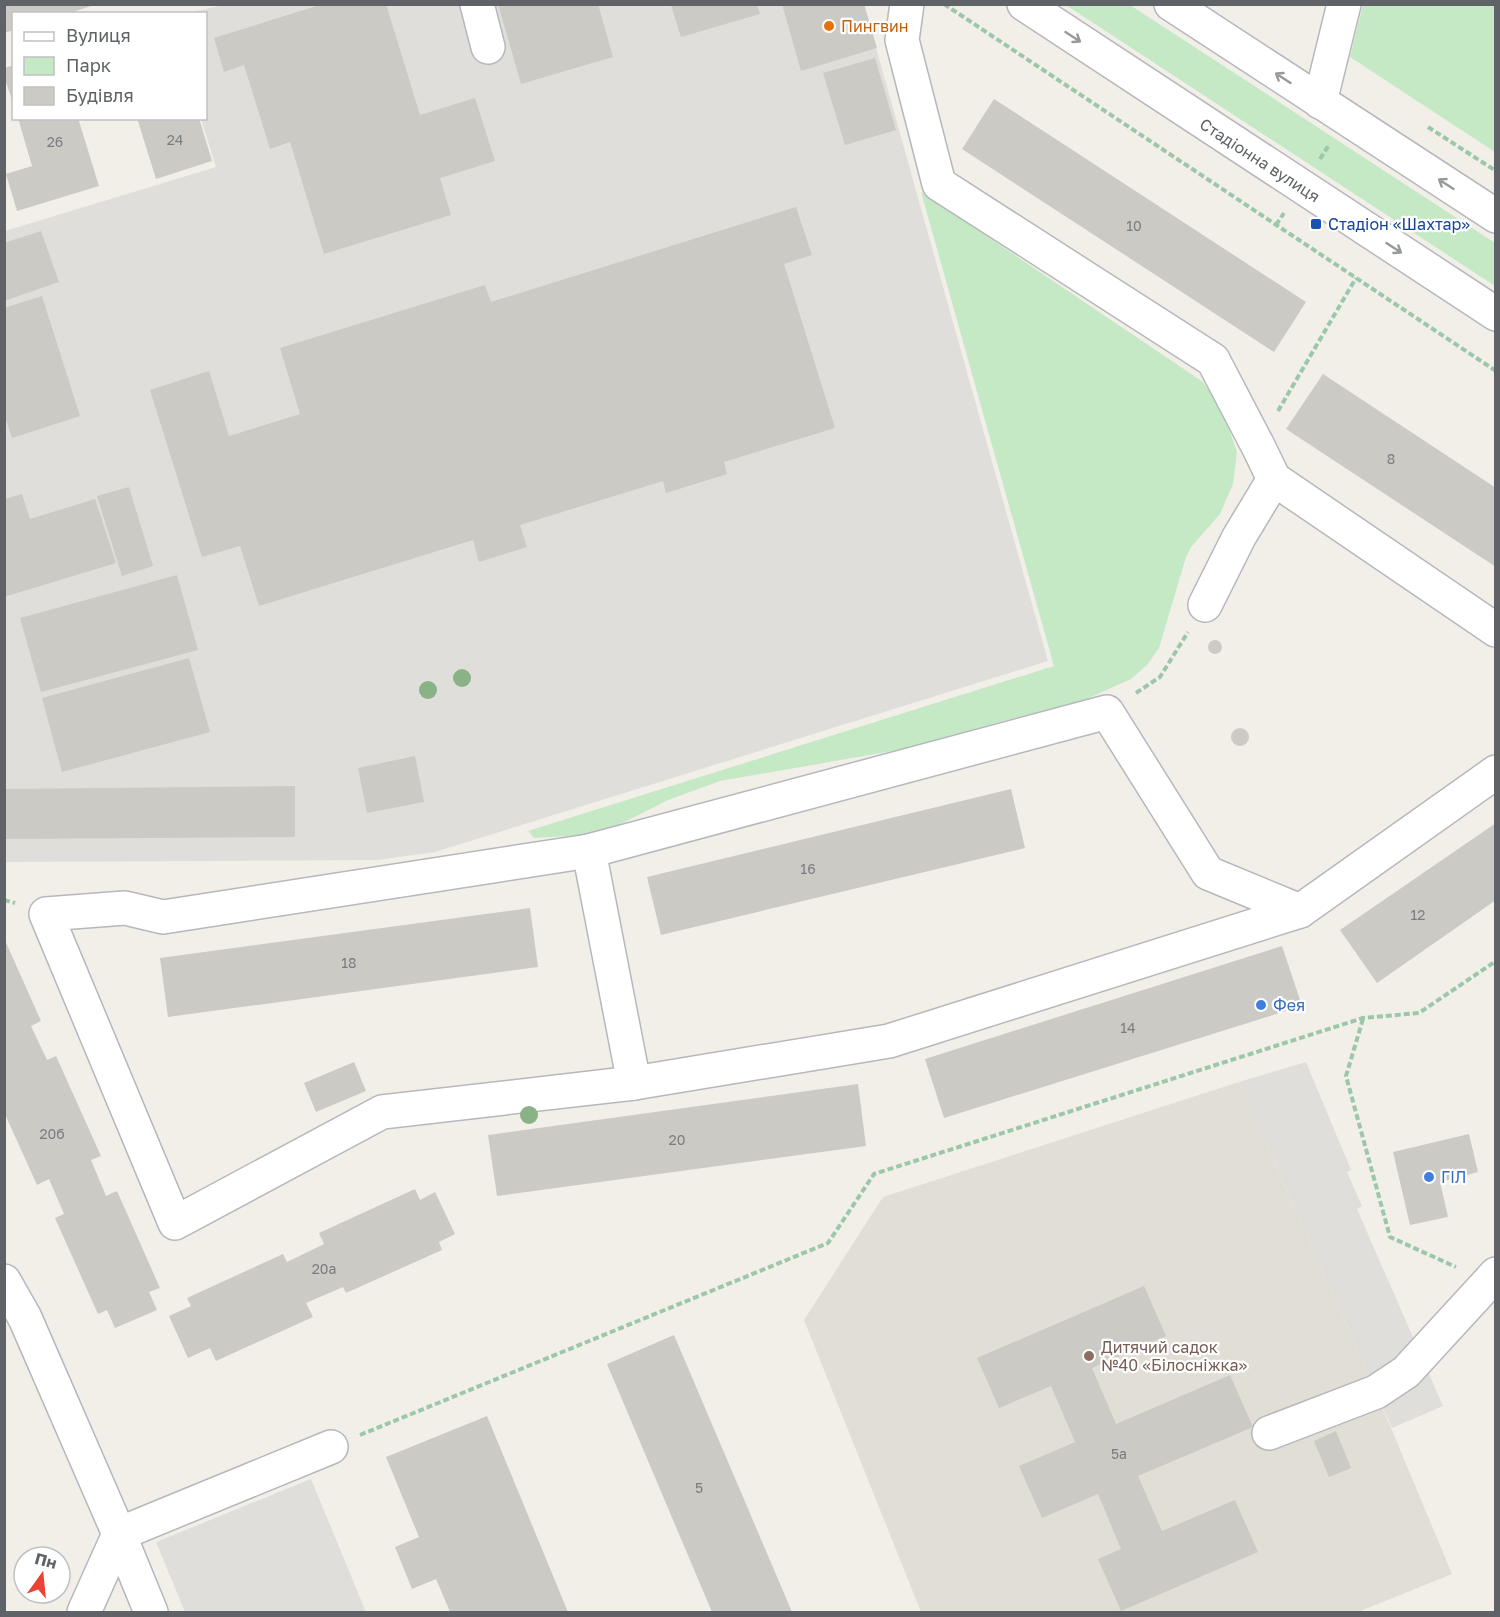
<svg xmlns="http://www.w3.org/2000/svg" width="1500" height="1617" font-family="'Golos Text',sans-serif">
<rect width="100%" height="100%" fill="#f1efe8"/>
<g fill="#e0deda">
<polygon points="228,4 864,5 1048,661 435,852 377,860 5,862 5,231 216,167 201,119 206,118 206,14 188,13"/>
<polygon points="1306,1062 1351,1170 1347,1172 1362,1206 1357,1209 1443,1406 1392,1428 1239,1082"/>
<polygon points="311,1479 366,1612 185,1612 156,1542"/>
</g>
<polygon fill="#e1ded6" points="1239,1082 1376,1392 1452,1574 1358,1612 921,1612 804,1320 883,1197"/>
<g fill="#c5e8c5">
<polygon points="1066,5 1130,5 1495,243 1495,286"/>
<polygon points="1363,5 1495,5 1495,152 1350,57"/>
<polygon points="921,192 1203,382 1223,411 1237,452 1233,484 1220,514 1191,547 1186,557 1159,648 1147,665 1131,679 1073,705 1003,721 904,749 720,781 668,800 601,834 534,838 528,831 1054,666"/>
</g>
<g fill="#cccac5">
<polygon points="4,4 94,4 94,5 67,14 14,14 14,30 4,33"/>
<polygon points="323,4 386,4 420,115 475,98 495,161 440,178 451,215 324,254 290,142 270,149 244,65 224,72 214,38"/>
<polygon points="498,4 598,4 613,57 521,84"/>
<polygon points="782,4 864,4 877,48 801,71"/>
<polygon points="671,5 757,5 760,14 681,37"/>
<polygon points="875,58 896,130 845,145 823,73"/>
<polygon points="14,65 14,103 13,103 4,76 4,68"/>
<polygon points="994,99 1306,302 1274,352 962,149"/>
<polygon points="18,118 78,118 99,186 17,211 6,174 32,166"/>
<polygon points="137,118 199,118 212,161 156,179"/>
<polygon points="796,207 812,255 784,264 835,428 724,462 727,474 666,493 663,481 520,525 527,547 479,562 473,540 259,606 240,546 202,557 150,390 209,371 229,436 300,414 280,348 485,285 491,302"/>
<polygon points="41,231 59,282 4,301 4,243"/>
<polygon points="42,296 80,416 12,438 4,414 4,308"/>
<polygon points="1323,374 1496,488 1496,567 1286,429"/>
<polygon points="129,487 153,566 122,576 97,496"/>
<polygon points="22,494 30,519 95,499 116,563 4,597 4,499"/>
<polygon points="177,575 198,650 41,692 20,618"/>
<circle cx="1215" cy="647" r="7"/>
<polygon points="189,658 210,732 62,772 42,698"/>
<circle cx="1240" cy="737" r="9"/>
<polygon points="415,756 424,802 367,813 358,768"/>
<polygon points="295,786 295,837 4,839 4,789"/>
<polygon points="1011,789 1025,848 661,935 647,877"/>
<polygon points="1496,823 1496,900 1377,983 1340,930"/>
<polygon points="530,908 538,967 168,1017 160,958"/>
<polygon points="4,938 41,1021 31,1026 47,1060 56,1056 101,1156 91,1160 106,1196 117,1191 160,1288 149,1292 157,1310 115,1328 107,1310 98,1314 55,1218 64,1214 49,1179 37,1185 4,1112"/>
<polygon points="1282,946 1302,1006 944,1118 925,1059"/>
<polygon points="354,1062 366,1091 316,1112 304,1083"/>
<polygon points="858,1084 866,1146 497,1196 488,1135"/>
<polygon points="1469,1134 1478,1172 1440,1182 1448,1217 1410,1225 1393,1152"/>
<polygon points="415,1189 420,1200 435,1192 455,1234 439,1242 442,1250 346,1293 343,1287 306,1303 313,1317 216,1361 210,1348 188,1358 169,1316 191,1306 187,1298 283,1254 287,1262 324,1244 319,1233"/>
<polygon points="1144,1286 1166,1336 1092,1368 1116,1424 1230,1375 1253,1427 1138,1476 1162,1531 1235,1500 1258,1552 1121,1611 1098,1559 1121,1549 1098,1494 1042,1518 1019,1466 1075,1442 1051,1386 999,1408 977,1358"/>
<polygon points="674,1335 792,1612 712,1612 607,1364"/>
<polygon points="487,1416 568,1612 450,1612 436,1579 412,1589 395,1547 419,1537 386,1457"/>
<polygon points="1336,1431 1351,1468 1329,1477 1314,1441"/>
</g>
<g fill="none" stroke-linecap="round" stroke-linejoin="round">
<g stroke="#b5b8bc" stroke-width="36">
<g id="minor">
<polyline points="477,4 488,47"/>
<polyline points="907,4 902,40 939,184 1213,360 1258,446 1274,479 1496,630"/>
<polyline points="1024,4 1496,314"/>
<polyline points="1171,4 1496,216"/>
<polyline points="1320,102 1344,4"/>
<polyline points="1205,605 1239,537 1274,479"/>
<polyline points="589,851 163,917 125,908 46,914 175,1223 382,1112 634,1083 889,1041 1300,911 1496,772"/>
<polyline points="634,1083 589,851 1107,712 1208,873 1300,911"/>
<polyline points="4,1281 25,1318 119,1534 151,1612"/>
<polyline points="1269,1433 1376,1392 1406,1372 1496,1274"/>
<polyline points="84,1612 119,1534 331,1447"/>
</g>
</g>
<g stroke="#9cc7a9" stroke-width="4" stroke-dasharray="6 3" stroke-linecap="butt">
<polyline points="944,4 1496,371"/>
<polyline points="1428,127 1496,171"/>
<polyline points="1320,159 1329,145"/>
<polyline points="1276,225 1284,213"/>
<polyline points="1278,411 1356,278"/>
<polyline points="1136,693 1160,677 1188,632"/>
<polyline points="4,900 15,903"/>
<polyline points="1363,1019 1346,1076 1390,1237 1456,1267"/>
<polyline points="360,1435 828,1243 874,1174 1363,1018 1419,1013 1496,961"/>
</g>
<use href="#minor" stroke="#fff" stroke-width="33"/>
</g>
<g fill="#89b387">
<circle cx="462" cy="678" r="9"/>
<circle cx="428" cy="690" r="9"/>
<circle cx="529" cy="1115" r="9"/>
</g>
<defs><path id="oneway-shaft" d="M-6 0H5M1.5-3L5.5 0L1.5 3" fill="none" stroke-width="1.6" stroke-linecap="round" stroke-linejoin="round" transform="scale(1.5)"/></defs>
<g stroke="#979a9d">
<use href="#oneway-shaft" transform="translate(1073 37) rotate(33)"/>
<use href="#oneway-shaft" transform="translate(1283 78) rotate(-147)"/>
<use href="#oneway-shaft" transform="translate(1446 184) rotate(-147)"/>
<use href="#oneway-shaft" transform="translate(1394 248) rotate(33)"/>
</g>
<circle fill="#e8710a" stroke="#fff" stroke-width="2" cx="829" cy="26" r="6"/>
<rect fill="#1a4fb4" stroke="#fff" stroke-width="2" x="1310" y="218" width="12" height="12" rx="3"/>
<g fill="#3f7fe0" stroke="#fff" stroke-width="2">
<circle cx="1261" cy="1005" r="6"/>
<circle cx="1429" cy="1177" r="6"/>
</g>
<circle fill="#8d6e63" stroke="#fff" stroke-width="2" cx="1089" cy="1356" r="6"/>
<g text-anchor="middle" stroke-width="4.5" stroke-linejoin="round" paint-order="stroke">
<g font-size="14" fill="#7a7d7f">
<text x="175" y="145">24</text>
<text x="55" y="147">26</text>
<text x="1134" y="231">10</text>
<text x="1391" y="464">8</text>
<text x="808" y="874">16</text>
<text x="1418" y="920">12</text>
<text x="349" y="968">18</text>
<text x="1128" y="1033">14</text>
<text x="52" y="1139">20б</text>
<text x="677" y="1145">20</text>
<text x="324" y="1274">20а</text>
<text x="1119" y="1459">5а</text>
<text x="699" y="1493">5</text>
</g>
<g font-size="16" fill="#c56008" stroke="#fff" text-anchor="start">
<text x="841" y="32">Пингвин</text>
</g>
<g font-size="16" fill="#5f6368" stroke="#fff">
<text transform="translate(1260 160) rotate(33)" y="6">Стадіонна вулиця</text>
</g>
<g font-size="16" fill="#164399" stroke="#fff" text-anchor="start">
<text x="1328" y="230">Стадіон «Шахтар»</text>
</g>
<g font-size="16" fill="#366cbe" stroke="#fff" text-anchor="start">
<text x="1273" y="1011">Фея</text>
<text x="1441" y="1183">ГІЛ</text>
</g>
<g font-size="16" fill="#785e54" stroke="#fff" text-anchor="start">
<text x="1101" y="1353">Дитячий садок<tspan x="1101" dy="18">№40 «Білосніжка»</tspan></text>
</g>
</g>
<rect width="1500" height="1617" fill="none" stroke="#5f6368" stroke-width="12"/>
<rect x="12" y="12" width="195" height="108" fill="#ffffff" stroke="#bfc1c3" stroke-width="1.5"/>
<rect x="24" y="32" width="30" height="9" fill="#ffffff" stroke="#bfc1c3" stroke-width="1.5"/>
<text x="66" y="42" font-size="18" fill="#5f6368">Вулиця</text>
<rect x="24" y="57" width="30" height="18" fill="#c5e8c5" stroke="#bfc1c3" stroke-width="1.5"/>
<text x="66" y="72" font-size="18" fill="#5f6368">Парк</text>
<rect x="24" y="87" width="30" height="18" fill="#cccac5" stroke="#bfc1c3" stroke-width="1.5"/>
<text x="66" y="102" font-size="18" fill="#5f6368">Будівля</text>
<g transform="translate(42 1575) rotate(15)"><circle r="28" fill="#ffffff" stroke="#bfc1c3" stroke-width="1.5"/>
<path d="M0-4.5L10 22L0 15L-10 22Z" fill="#ea4335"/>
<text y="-9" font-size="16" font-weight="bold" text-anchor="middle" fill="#5f6368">Пн</text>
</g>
</svg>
